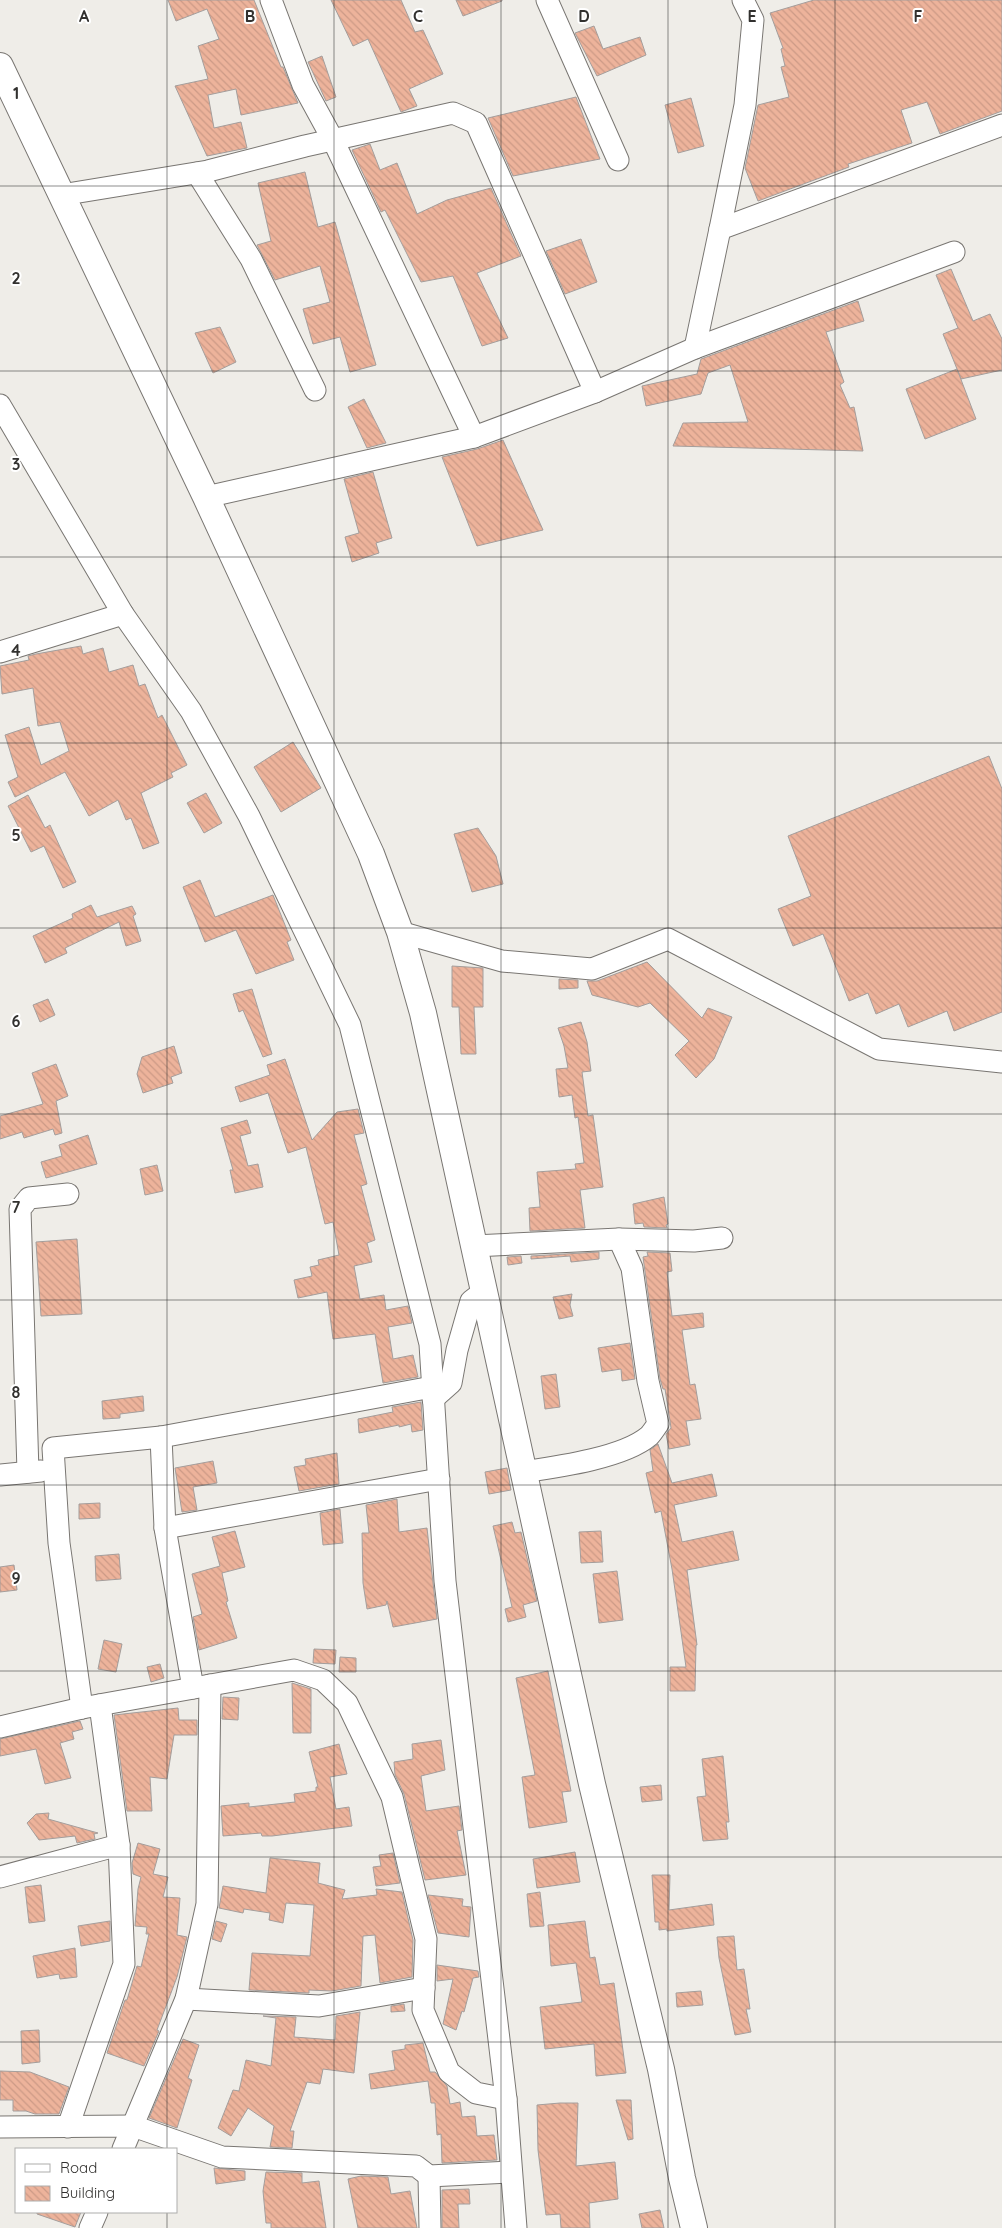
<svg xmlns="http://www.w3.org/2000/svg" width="1002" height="2228" font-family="Quicksand,sans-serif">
<defs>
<pattern id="building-back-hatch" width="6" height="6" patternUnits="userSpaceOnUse" patternTransform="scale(1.25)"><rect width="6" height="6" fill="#edb39b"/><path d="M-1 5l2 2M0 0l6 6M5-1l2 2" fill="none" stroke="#cc9a86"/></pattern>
</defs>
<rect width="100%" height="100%" fill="#efede8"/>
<g fill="url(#building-back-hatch)" stroke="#a49e9c">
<polygon points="168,0 254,0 281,67 283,67 298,103 241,115 236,89 208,95 214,128 241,122 247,148 207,156 175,86 208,79 198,46 219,39 207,9 176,21"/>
<polygon points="331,0 401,0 415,32 423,30 443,74 409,89 417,106 401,112 368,39 353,46"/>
<polygon points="456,0 502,0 502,1 463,16"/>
<polygon points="814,0 1002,0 1002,111 940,134 927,102 901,110 912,143 848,164 849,167 758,201 745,168 758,105 789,97 781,67 785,66 781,49 783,48 770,13"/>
<polygon points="594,26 603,49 640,37 646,55 597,76 575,33"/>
<polygon points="322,56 336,97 326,101 308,62"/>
<polygon points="576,97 600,159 513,176 488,118"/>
<polygon points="691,98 704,146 678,153 665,105"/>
<polygon points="370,144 380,170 397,163 417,214 447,200 491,188 521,256 477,273 508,338 482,346 453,276 421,282 385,210 381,212 352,150"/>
<polygon points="305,172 318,227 335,222 376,365 350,372 340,337 313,344 303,309 330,302 320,266 275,280 257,245 271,241 258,183"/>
<polygon points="581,239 597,282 565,294 546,251"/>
<polygon points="951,269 973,321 990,314 1002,339 1002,370 961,379 943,334 958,328 936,275"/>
<polygon points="858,301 864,321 826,332 844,382 840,385 850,408 854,407 863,451 673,446 683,423 748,422 730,365 708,373 701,394 646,406 642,386 697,374 701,359"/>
<polygon points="220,327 236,362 213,373 195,333"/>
<polygon points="957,369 976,419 925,439 906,389"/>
<polygon points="364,399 386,443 367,448 348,407"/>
<polygon points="503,440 543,530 477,546 442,457 477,449"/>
<polygon points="373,472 392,538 376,543 379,553 352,562 345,537 359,533 344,479"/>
<polygon points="81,646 83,654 103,648 109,672 133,665 139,686 145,684 158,718 162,715 187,765 171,773 173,777 141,793 159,843 143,849 131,818 126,820 118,800 89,816 65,772 15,797 8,782 18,777 5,735 29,727 41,765 69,751 60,722 38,726 33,688 2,694 0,666 29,660 28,656 36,654"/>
<polygon points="293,742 321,788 281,812 254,767"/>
<polygon points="989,756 1002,789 1002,1012 954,1031 947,1011 908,1027 899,1004 876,1014 868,993 849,1001 823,934 793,946 778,909 811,896 788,836"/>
<polygon points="206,793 222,823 204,833 187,803"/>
<polygon points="28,795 45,828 50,825 76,882 63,888 44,846 31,852 8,806"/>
<polygon points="478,828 496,856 503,884 472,892 454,834"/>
<polygon points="200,880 215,917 273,895 291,940 287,942 294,960 256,974 236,930 205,942 183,887"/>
<polygon points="91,905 97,917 132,906 136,914 133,916 141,941 126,946 119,922 65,948 67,953 45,963 33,936 73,918 72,914"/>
<polygon points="647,962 702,1018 708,1008 732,1017 714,1059 696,1078 675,1055 689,1041 650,1003 638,1007 592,995 587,981 597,981"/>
<polygon points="452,966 483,968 483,1007 474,1007 476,1054 461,1054 459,1007 452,1007"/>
<polygon points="559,979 578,980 578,988 559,989"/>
<polygon points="252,989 272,1054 263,1057 243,1010 239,1012 233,994"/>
<polygon points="48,999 55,1015 40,1022 33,1005"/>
<polygon points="581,1022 587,1042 591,1071 582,1072 588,1116 593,1115 603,1187 580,1190 585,1228 530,1231 529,1208 540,1207 537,1172 576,1169 575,1164 584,1163 578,1117 575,1118 572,1095 559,1097 556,1069 568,1068 564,1046 558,1028"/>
<polygon points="174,1046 182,1073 171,1077 173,1083 143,1093 137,1074 142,1057"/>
<polygon points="285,1059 312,1140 337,1112 358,1109 364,1133 354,1135 367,1184 361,1186 375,1240 367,1243 372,1262 354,1266 360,1299 384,1295 386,1310 408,1306 412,1323 388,1327 393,1359 413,1355 418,1377 383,1383 375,1334 333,1339 327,1292 298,1298 294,1280 312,1276 310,1267 319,1265 318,1260 339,1255 333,1222 325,1224 306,1147 288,1153 268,1093 240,1102 235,1087 270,1075 267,1065"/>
<polygon points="56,1064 68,1096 56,1101 62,1133 55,1135 53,1129 24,1138 22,1132 0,1139 0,1116 43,1104 32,1073"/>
<polygon points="247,1120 251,1133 240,1136 248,1166 258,1164 263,1187 235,1193 230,1170 233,1170 221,1128"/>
<polygon points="88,1135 97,1164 46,1178 41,1162 62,1156 59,1145"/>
<polygon points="157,1165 163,1191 145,1195 140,1169"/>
<polygon points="664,1197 668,1224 666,1225 667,1228 644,1227 643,1223 635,1224 633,1204"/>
<polygon points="77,1239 82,1314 41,1316 36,1242"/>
<polygon points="599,1252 599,1259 571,1262 570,1256 531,1259 531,1256"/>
<polygon points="647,1252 670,1253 672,1271 667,1272 672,1316 703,1313 704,1327 682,1330 690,1385 695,1384 701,1419 686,1421 690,1445 669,1449 666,1434 671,1428 670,1421 665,1389 663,1389 660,1379 643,1257 648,1256"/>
<polygon points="521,1256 522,1263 508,1265 507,1257"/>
<polygon points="572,1294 570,1305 573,1316 559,1319 553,1297"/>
<polygon points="630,1343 635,1379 622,1381 621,1369 602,1372 598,1348"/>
<polygon points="556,1374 560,1407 545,1409 541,1376"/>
<polygon points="143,1396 144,1411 120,1414 120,1418 103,1419 102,1401"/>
<polygon points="421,1402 423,1430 412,1432 411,1424 399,1427 399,1425 359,1433 358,1419 393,1412 392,1407"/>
<polygon points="658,1444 672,1483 712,1474 717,1496 674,1505 682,1542 733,1531 739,1560 687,1570 697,1645 696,1645 695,1691 670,1691 670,1667 686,1667 672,1569 661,1511 655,1513 646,1473 653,1471 650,1450"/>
<polygon points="337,1453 339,1484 299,1491 294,1467 306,1465 305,1459"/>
<polygon points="213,1461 217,1483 193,1487 197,1510 182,1512 175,1468"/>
<polygon points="507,1468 511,1490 489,1494 485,1472"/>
<polygon points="397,1499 399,1532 427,1528 437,1619 393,1627 387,1601 386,1605 367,1609 363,1583 362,1533 369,1533 366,1505"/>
<polygon points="100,1503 100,1518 79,1519 79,1504"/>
<polygon points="340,1509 343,1543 323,1545 320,1513"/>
<polygon points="512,1522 515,1533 521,1532 537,1601 523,1605 526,1617 508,1622 505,1609 512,1607 493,1526"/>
<polygon points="235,1531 245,1567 222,1573 228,1601 226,1602 237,1638 199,1650 193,1617 202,1614 192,1574 220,1566 212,1537"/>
<polygon points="601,1531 603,1562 581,1563 579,1532"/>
<polygon points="119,1554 121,1579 96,1581 95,1556"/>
<polygon points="14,1565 17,1590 0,1592 0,1567"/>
<polygon points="617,1571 623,1620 599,1623 593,1574"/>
<polygon points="104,1640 122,1644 116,1672 98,1669"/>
<polygon points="314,1649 336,1650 335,1664 313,1663"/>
<polygon points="340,1657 356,1658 356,1672 339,1672"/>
<polygon points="160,1664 164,1678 151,1682 147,1667"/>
<polygon points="548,1671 571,1791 562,1792 567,1822 529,1828 522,1777 535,1775 516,1678"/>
<polygon points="292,1683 311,1689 311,1733 293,1733"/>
<polygon points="223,1697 239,1698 238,1720 222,1719"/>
<polygon points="178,1708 179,1720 197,1720 197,1735 174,1735 167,1779 150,1777 152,1811 127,1811 114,1715"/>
<polygon points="80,1721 83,1729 72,1732 74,1739 60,1743 71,1778 45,1784 36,1749 0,1756 0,1739"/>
<polygon points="441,1740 445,1770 421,1776 426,1811 459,1806 462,1830 457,1831 466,1875 425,1880 404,1794 395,1775 394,1762 413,1759 412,1744"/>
<polygon points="339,1744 347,1774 330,1777 336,1809 349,1807 352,1826 272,1836 262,1836 261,1833 223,1836 221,1806 249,1803 249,1807 295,1802 294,1794 316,1791 316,1787 318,1787 309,1752"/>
<polygon points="723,1756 729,1822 726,1822 728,1839 703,1841 697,1797 706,1796 702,1759"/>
<polygon points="661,1785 662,1800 642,1802 640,1787"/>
<polygon points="49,1813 48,1819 98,1833 94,1834 95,1839 77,1843 75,1836 39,1840 27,1823 36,1814"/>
<polygon points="138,1843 160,1849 153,1874 168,1877 163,1897 180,1898 177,1935 187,1937 177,1977 157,2030 159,2031 144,2066 107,2053 125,2000 127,2000 137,1966 141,1967 149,1934 146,1934 147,1927 135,1926 138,1889 141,1877 133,1874 132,1863"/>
<polygon points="575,1852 580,1882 537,1888 533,1859"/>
<polygon points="393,1853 400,1883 376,1886 373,1867 381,1866 379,1855"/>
<polygon points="270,1858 320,1863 318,1883 345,1890 342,1899 377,1895 376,1889 402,1892 413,1940 412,1977 380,1983 375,1935 363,1936 361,1986 332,1991 309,1990 309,1993 249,1990 252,1953 310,1956 314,1905 286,1903 283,1923 269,1920 270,1913 244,1909 243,1913 219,1908 223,1886 266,1893"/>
<polygon points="652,1875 670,1875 669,1910 712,1904 714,1925 667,1931 667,1929 659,1930 659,1922 655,1922"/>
<polygon points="41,1885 45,1921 29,1923 25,1887"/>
<polygon points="540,1892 544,1926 530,1927 527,1894"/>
<polygon points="428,1895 463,1899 462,1906 471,1907 469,1937 438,1933"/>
<polygon points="110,1921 110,1941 81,1946 78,1926"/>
<polygon points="216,1921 227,1924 221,1942 212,1939"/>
<polygon points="585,1921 590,1958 595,1957 600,1985 614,1983 626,2073 596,2076 594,2044 545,2049 540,2007 582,2002 576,1963 551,1966 548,1925"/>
<polygon points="734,1936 737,1970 744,1969 750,2009 746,2009 751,2032 735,2035 719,1958 717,1937"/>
<polygon points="75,1948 77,1977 60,1979 59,1974 37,1978 33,1956"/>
<polygon points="437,1965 478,1971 479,1977 473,1978 464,2012 462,2011 456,2030 443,2024 453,1979 437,1981"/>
<polygon points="701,1991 703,2005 677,2007 676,1993"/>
<polygon points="404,2004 405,2011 391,2012 391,2006"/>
<polygon points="360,2012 354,2073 323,2069 320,2084 307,2082 290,2131 294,2131 292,2148 270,2147 274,2126 248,2108 231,2136 218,2128 233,2090 239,2091 246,2060 271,2066 276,2018 263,2016 296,2017 294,2037 335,2040 336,2016"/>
<polygon points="39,2030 40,2062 22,2064 21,2031"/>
<polygon points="183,2039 199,2045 188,2078 192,2080 177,2128 149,2118"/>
<polygon points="423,2043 430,2072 435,2072 447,2086 450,2104 460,2102 462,2117 475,2116 477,2136 494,2135 497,2160 442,2163 441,2134 437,2135 435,2103 431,2103 428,2081 371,2089 369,2074 395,2070 392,2051 405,2049 405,2045"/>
<polygon points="0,2071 30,2072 69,2087 59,2114 35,2114 26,2111 13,2111 13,2100 0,2100"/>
<polygon points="616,2100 631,2100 633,2139 628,2140"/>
<polygon points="560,2103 578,2103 576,2166 615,2162 618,2199 589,2203 590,2228 561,2228 560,2214 546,2215 538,2150 537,2105"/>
<polygon points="214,2168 245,2171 245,2180 216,2184"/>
<polygon points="266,2172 302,2173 302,2183 319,2181 326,2228 271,2228 271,2223 266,2223 263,2191"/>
<polygon points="361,2176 388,2177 391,2194 410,2191 417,2228 358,2228 348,2179"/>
<polygon points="469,2189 470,2204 458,2204 459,2228 442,2228 442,2190"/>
<polygon points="660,2210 664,2228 642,2228 639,2214"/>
<polygon points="37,2212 81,2212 75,2227 37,2214"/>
</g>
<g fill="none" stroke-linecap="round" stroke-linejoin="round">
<g stroke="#797672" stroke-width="23">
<g id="minor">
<polyline points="271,0 303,85 333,140 474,437"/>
<polyline points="547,0 618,160"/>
<polyline points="197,173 251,259 315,390"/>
<polyline points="61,195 208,171 305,146 453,113 476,123 595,392"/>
<polyline points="720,229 745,105 753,20 743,0"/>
<polyline points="695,348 720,229 1002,125"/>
<polyline points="0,405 123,614 191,711 249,816 350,1025 430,1344 445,1581 506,2099 516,2228"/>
<polyline points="206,497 474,437 595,392 695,348 954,252"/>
<polyline points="0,652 123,614"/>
<polyline points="400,932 502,961 592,969 668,939 879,1049 1002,1062"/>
<polyline points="474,1246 619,1239 694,1241 722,1238"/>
<polyline points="433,1399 451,1383 457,1350 471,1301 484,1291"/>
<polyline points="161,1437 165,1528"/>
<polyline points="28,1472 20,1209 29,1198 68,1194"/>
<path d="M 523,1472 C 557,1467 623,1458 649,1436 C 652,1433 655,1428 658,1424 L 648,1381 L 632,1268 L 619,1239"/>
<polyline points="0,1475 41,1471"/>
<polyline points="193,1688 165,1528 439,1479"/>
<polyline points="82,1708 59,1543 53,1448 161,1437 432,1387"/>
<polyline points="0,1727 82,1708 294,1670 323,1680 347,1703 392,1797 426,1939 423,2010 449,2072 476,2093 506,2099"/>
<polyline points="0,1877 119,1845"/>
<polyline points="186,1999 319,2006 424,1988"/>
<polyline points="0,2127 133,2126 222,2157 416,2166 429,2176 511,2172"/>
<polyline points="68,2127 124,1964 119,1845 100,1705"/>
<polyline points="123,2149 186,1999 207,1904 210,1685"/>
<polyline points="429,2176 430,2228"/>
<polyline points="90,2228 97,2212"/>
</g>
</g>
<g stroke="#797672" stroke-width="28">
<polyline id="major" points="0,66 206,497 371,854 400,932 423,1013 592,1784 661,2069 682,2178 694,2228"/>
</g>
<use href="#minor" stroke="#fff" stroke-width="21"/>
<use href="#major" stroke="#fff" stroke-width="26"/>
</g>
<path fill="none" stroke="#32312f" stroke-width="1" stroke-opacity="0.55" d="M 167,0 L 167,2149M 334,0 L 334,2228M 501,0 L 501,2228M 668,0 L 668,2228M 835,0 L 835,2228M 0,186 L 1002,186M 0,371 L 1002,371M 0,557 L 1002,557M 0,743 L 1002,743M 0,928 L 1002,928M 0,1114 L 1002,1114M 0,1300 L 1002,1300M 0,1485 L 1002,1485M 0,1671 L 1002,1671M 0,1857 L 1002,1857M 0,2042 L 1002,2042M 167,2212 L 167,2228"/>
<g font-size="16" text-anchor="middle" font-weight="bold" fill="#32312f" stroke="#fff" stroke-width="4" stroke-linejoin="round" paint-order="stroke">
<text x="84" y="22">A</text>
<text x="250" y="22">B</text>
<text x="418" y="22">C</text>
<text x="584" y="22">D</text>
<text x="752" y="22">E</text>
<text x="918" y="22">F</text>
<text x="16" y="99">1</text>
<text x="16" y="284">2</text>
<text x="16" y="470">3</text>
<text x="16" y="656">4</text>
<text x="16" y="841">5</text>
<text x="16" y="1027">6</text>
<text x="16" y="1213">7</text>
<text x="16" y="1398">8</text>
<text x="16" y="1584">9</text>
</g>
<rect x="15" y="2148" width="162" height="65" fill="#ffffff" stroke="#adadac"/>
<rect x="25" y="2164" width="25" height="8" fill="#ffffff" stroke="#adadac"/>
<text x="60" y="2173" font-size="15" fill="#32312f">Road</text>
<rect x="25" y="2186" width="25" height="15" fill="url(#building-back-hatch)" stroke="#adadac"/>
<text x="60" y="2198" font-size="15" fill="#32312f">Building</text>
</svg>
